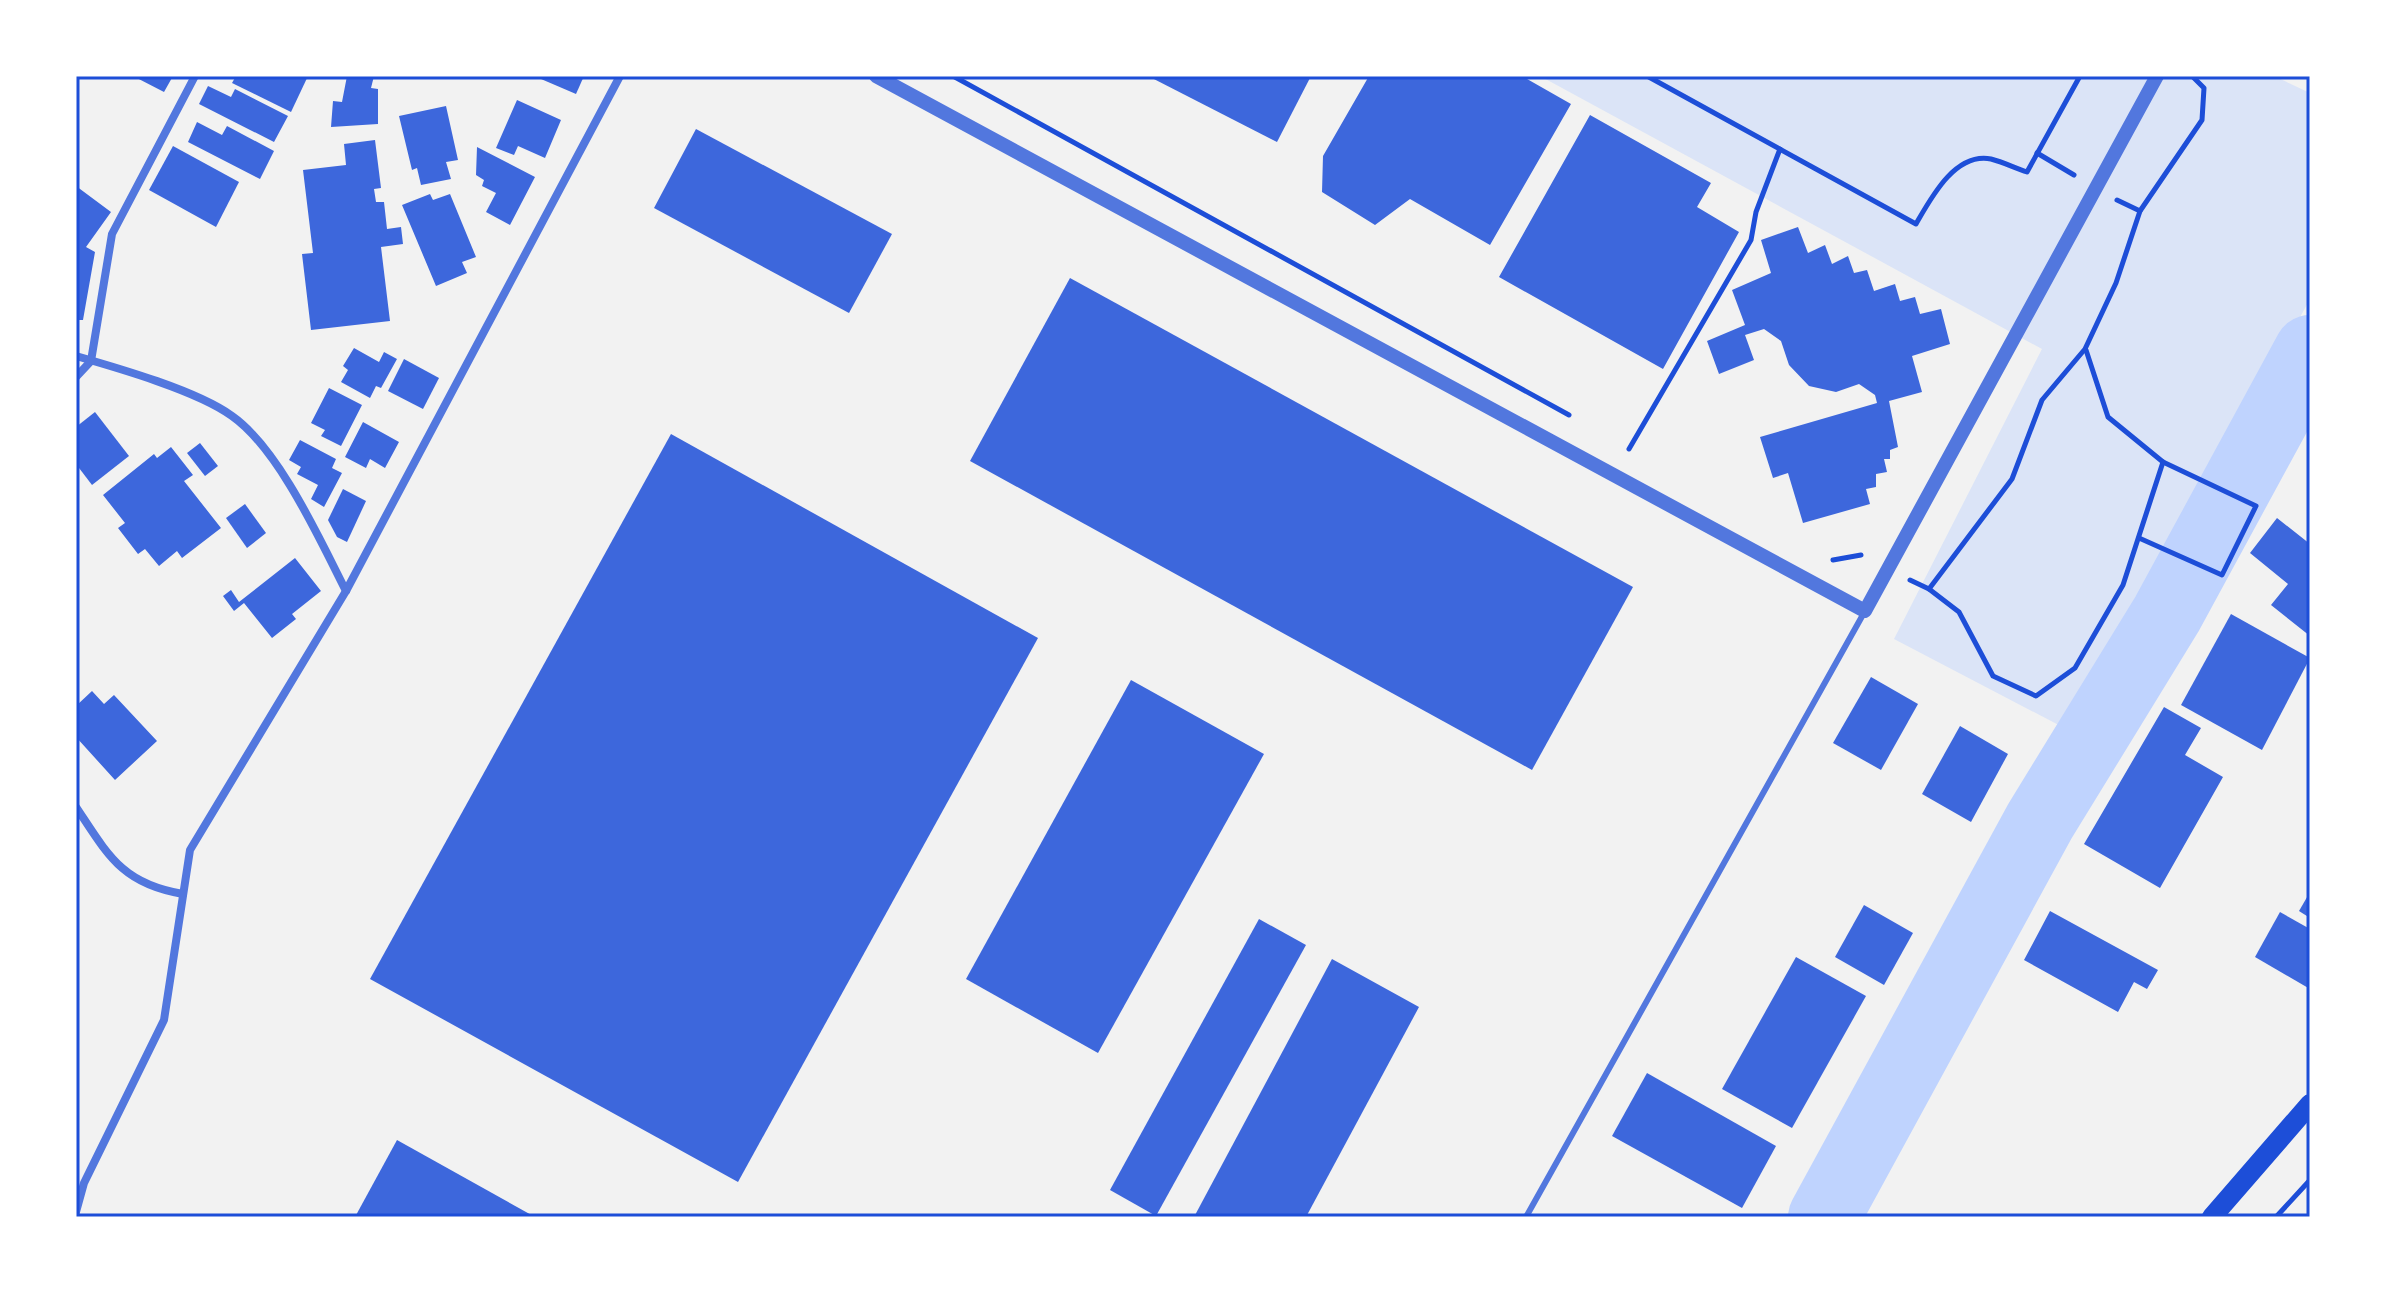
<svg xmlns="http://www.w3.org/2000/svg" width="2386" height="1293" font-family="Mulish,sans-serif">
<rect width="100%" height="100%" fill="#f2f2f2"/>
<polygon fill="#dbe4f7" points="1540,76 2274,76 2310,93 2310,299 2072,732 1894,639 2042,349"/>
<g fill="none" stroke-linecap="round" stroke-linejoin="round">
<polyline stroke="#bfd3fe" stroke-width="72" points="1824,1217 2040,821 2167,614 2310,351"/>
</g>
<g fill="#3d67dc">
<polygon points="133,76 173,76 164,92"/>
<polygon points="236,76 308,76 291,112 232,83"/>
<polygon points="347,76 374,76 371,88 378,89 378,124 331,127 333,101 342,102"/>
<polygon points="534,76 584,76 576,94"/>
<polygon points="1148,76 1311,76 1277,142"/>
<polygon points="1369,76 1522,76 1571,104 1490,245 1410,199 1375,225 1322,192 1323,156"/>
<polygon points="208,86 231,97 235,89 288,116 274,142 199,104"/>
<polygon points="517,100 561,120 545,158 518,146 514,155 496,148"/>
<polygon points="446,106 458,160 446,162 451,179 421,185 417,168 412,170 399,116"/>
<polygon points="1590,115 1711,183 1697,207 1739,232 1663,369 1499,277"/>
<polygon points="197,122 222,135 227,126 274,151 260,179 188,142"/>
<polygon points="696,129 892,234 849,313 654,208"/>
<polygon points="375,140 381,188 374,189 376,202 384,202 387,229 401,227 403,244 381,247 390,321 311,330 302,254 313,253 303,170 346,165 344,144"/>
<polygon points="173,146 239,182 216,227 149,190"/>
<polygon points="477,147 535,177 510,225 486,212 496,193 482,186 484,180 476,175"/>
<polygon points="76,186 111,212 86,247 95,252 83,320 77,320"/>
<polygon points="430,194 433,200 450,194 476,257 462,262 467,273 436,286 402,205"/>
<polygon points="1798,227 1808,253 1825,245 1832,264 1848,256 1854,273 1867,270 1874,291 1895,284 1900,301 1915,297 1920,314 1941,309 1950,344 1912,356 1922,392 1889,401 1898,447 1890,450 1890,459 1884,459 1887,472 1876,474 1876,487 1866,489 1870,504 1803,523 1788,473 1773,478 1760,437 1877,403 1875,395 1859,384 1836,392 1809,386 1789,365 1781,341 1764,329 1745,335 1754,360 1719,374 1707,341 1745,325 1732,290 1771,273 1761,240"/>
<polygon points="1070,278 1633,587 1532,770 970,461"/>
<polygon points="354,348 379,362 384,352 397,359 381,388 376,386 370,398 341,382 348,370 343,366"/>
<polygon points="404,359 439,378 423,409 388,391"/>
<polygon points="329,388 362,405 341,446 321,436 325,430 311,423"/>
<polygon points="95,412 129,456 92,485 76,464 76,427"/>
<polygon points="363,422 399,442 385,468 370,459 366,468 345,457"/>
<polygon points="671,434 1038,638 738,1182 370,979"/>
<polygon points="300,440 336,459 332,468 342,473 324,507 311,499 318,485 297,474 301,467 289,460"/>
<polygon points="200,443 218,466 205,476 187,453"/>
<polygon points="171,447 193,475 184,481 221,528 182,558 177,551 159,566 145,549 138,554 118,528 125,523 103,495 154,454 157,458"/>
<polygon points="343,489 366,501 347,542 337,537 328,520"/>
<polygon points="245,504 266,533 247,548 226,518"/>
<polygon points="2277,518 2310,544 2310,636 2271,605 2288,584 2250,553"/>
<polygon points="295,558 321,591 292,614 296,619 272,638 244,603 234,611 223,596 231,590 239,602"/>
<polygon points="2231,614 2310,658 2262,750 2181,705"/>
<polygon points="1871,677 1918,704 1881,770 1833,743"/>
<polygon points="1131,680 1264,754 1098,1053 966,979"/>
<polygon points="92,691 104,704 114,695 157,741 115,780 76,737 76,706"/>
<polygon points="2164,707 2201,728 2185,755 2223,777 2160,888 2084,844"/>
<polygon points="1960,726 2008,754 1971,822 1922,794"/>
<polygon points="2310,892 2310,918 2299,911"/>
<polygon points="1864,905 1913,933 1884,985 1835,957"/>
<polygon points="2050,911 2158,970 2147,989 2134,982 2118,1012 2024,960"/>
<polygon points="2280,912 2310,929 2310,989 2255,957"/>
<polygon points="1259,919 1306,945 1156,1216 1110,1190"/>
<polygon points="1796,957 1866,996 1792,1128 1722,1089"/>
<polygon points="1332,959 1419,1007 1306,1217 1194,1217"/>
<polygon points="1647,1073 1776,1146 1742,1208 1612,1136"/>
<polygon points="397,1140 535,1217 355,1217"/>
</g>
<g fill="none" stroke-linecap="round" stroke-linejoin="round">
<g stroke="#1d4ed8" stroke-width="5">
<polyline points="953,76 1569,415"/>
<path d="M 1647,76 L 1916,224 C 1931,198 1955,152 1991,159 C 2003,162 2015,168 2027,172 L 2080,76"/>
<polyline points="2037,153 2074,175"/>
<polyline points="2117,200 2140,211"/>
<polyline points="2086,350 2108,417 2163,462 2256,506 2222,575 2139,538"/>
<polyline points="1629,449 1751,240 1756,212 1780,149"/>
<polyline points="1833,560 1861,555"/>
<polyline points="1910,580 1929,589 2012,479 2042,400 2085,349 2116,283 2140,211 2202,120 2204,88 2192,76"/>
<polyline points="1929,589 1959,612 1993,676 2036,696 2075,668 2123,585 2163,462"/>
<polyline points="2276,1217 2310,1180"/>
</g>
<polyline stroke="#5277de" stroke-width="6" points="1526,1217 1865,611"/>
<g stroke="#5277de" stroke-width="8">
<path d="M 76,356 C 118,368 198,391 232,416 C 279,449 320,540 346,591"/>
<polyline points="76,377 91,361 112,234 195,76"/>
<path d="M 76,807 C 108,855 122,884 183,894"/>
<polyline points="76,1212 84,1183 164,1020 190,850 346,591 620,76"/>
</g>
<polyline stroke="#5277de" stroke-width="14" points="876,76 1865,611 2157,76"/>
<polyline stroke="#1d4ed8" stroke-width="20" points="2212,1217 2310,1104"/>
</g>
<rect width="2386" height="1293" fill="none" stroke="#ffffff" stroke-width="156"/>
<rect x="78" y="78" width="2230" height="1137" fill="none" stroke="#1d4ed8" stroke-width="3"/>
</svg>
